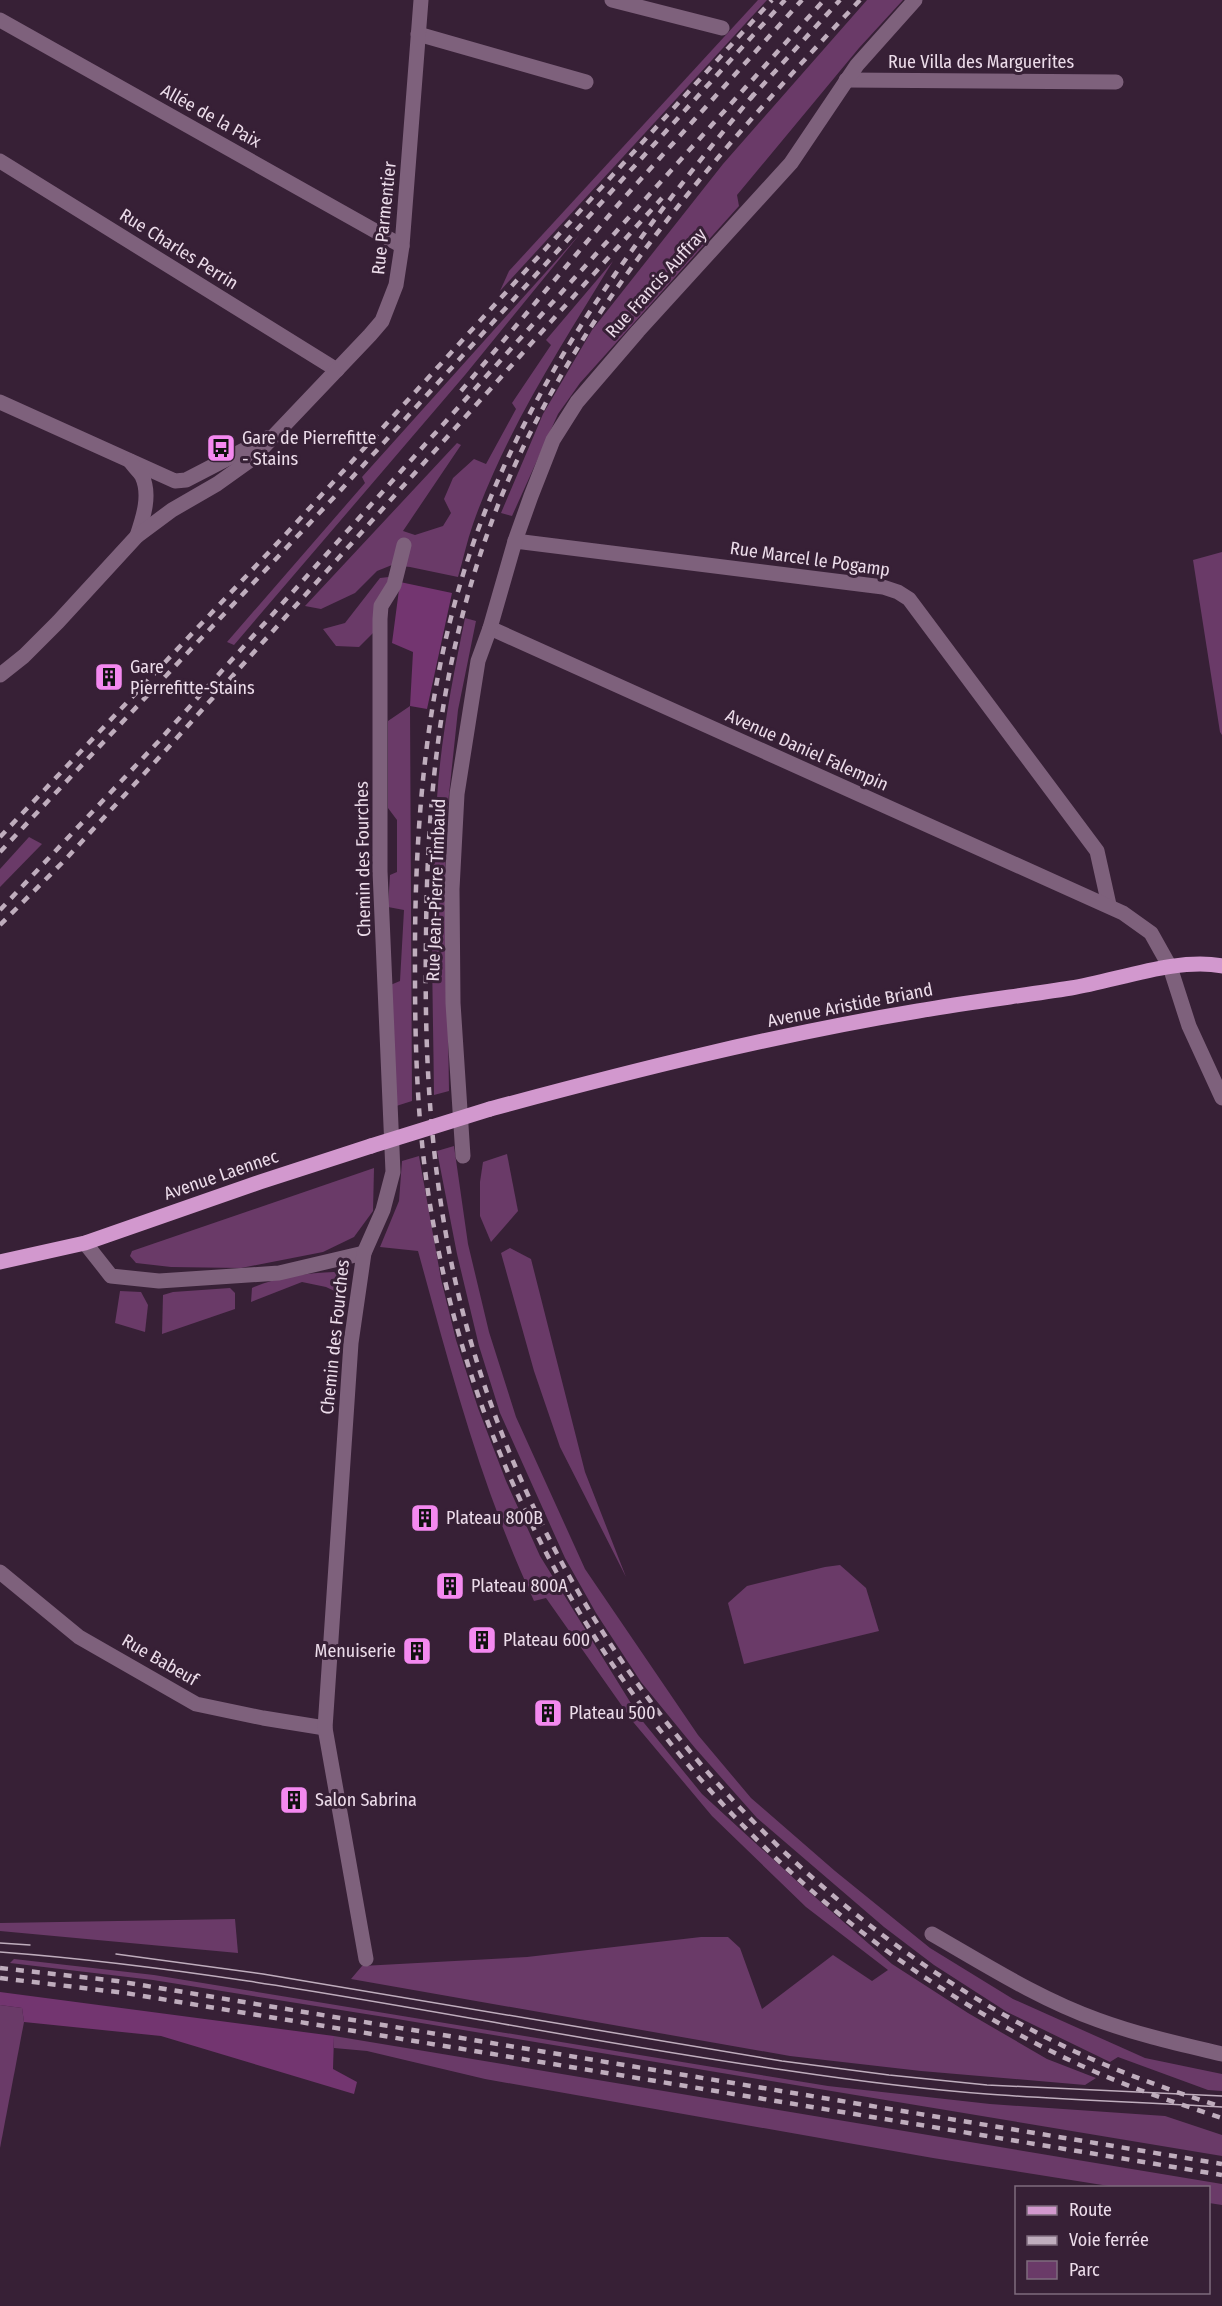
<svg xmlns="http://www.w3.org/2000/svg" width="1222" height="2306" font-family="'Fira Sans Condensed',sans-serif">
<rect width="100%" height="100%" fill="#372036"/>
<g fill="#6a3a68">
<polygon points="758,0 767,0 500,291 509,271"/>
<polygon points="867,0 903,0 859,48 737,195 739,206 580,383 558,414 512,516 501,513 543,414 592,330 723,164"/>
<polygon points="580,234 465,375 234,645 227,642 365,483 362,477"/>
<path d="M 613,261 C 562,345 506,430 473,524 C 467,541 463,560 458,577 L 410,567 L 392,565 L 377,571 L 355,593 L 321,609 L 305,606 L 457,443 L 461,445 L 403,531 L 415,535 L 443,526 L 451,513 L 444,499 L 453,478 L 474,459 L 486,464 L 516,409 L 512,403 L 551,345 L 546,340 Z"/>
<polygon points="1222,552 1222,735 1220,732 1193,560"/>
<polygon points="389,577 375,631 359,647 336,646 323,629 345,623 380,578"/>
<path d="M 465,618 L 476,621 L 458,710 L 445,832 L 449,1091 L 434,1095 C 433,996 429,897 437,798 C 441,737 453,677 465,618 Z"/>
<polygon points="410,706 412,1101 390,1108 388,986 400,981 404,910 388,907 390,875 397,872 397,820 388,808 388,721"/>
<polygon points="29,837 42,844 0,887 0,869"/>
<polygon points="454,1146 468,1244 489,1332 516,1417 585,1569 698,1735 751,1798 835,1871 930,1948 1013,1999 1145,2058 1222,2074 1222,2091 1208,2090 1118,2057 1110,2062 1007,2012 934,1965 884,1927 757,1818 695,1748 641,1682 596,1613 565,1558 500,1413 479,1346 457,1254 437,1151"/>
<polygon points="507,1154 518,1211 491,1242 480,1216 480,1182 483,1162"/>
<path d="M 419,1156 L 441,1279 L 456,1340 L 478,1408 L 506,1481 L 540,1556 L 640,1718 L 702,1794 L 800,1884 L 892,1964 L 968,2013 L 1047,2059 L 1096,2078 L 1085,2085 L 921,2071 L 790,2056 L 351,1979 L 362,1966 L 527,1957 L 701,1937 L 728,1937 L 740,1948 L 762,2009 L 833,1955 L 872,1981 L 888,1970 L 806,1907 L 712,1816 L 634,1723 L 546,1598 L 534,1601 C 481,1487 451,1371 418,1251 L 380,1247 L 399,1201 L 402,1161 Z"/>
<polygon points="374,1168 373,1211 354,1237 323,1252 241,1268 171,1267 136,1263 130,1256 132,1251"/>
<polygon points="510,1248 531,1259 585,1472 626,1577 560,1447 534,1371 501,1253"/>
<path d="M 334,1272 L 343,1279 L 347,1297 L 326,1287 L 302,1282 L 251,1302 L 252,1288 C 276,1277 308,1273 334,1272 Z"/>
<polygon points="230,1288 235,1293 235,1309 162,1334 163,1295 173,1292"/>
<polygon points="120,1291 141,1292 148,1305 145,1332 115,1323"/>
<polygon points="840,1565 866,1588 879,1631 744,1664 728,1603 747,1586 825,1567"/>
<polygon points="235,1919 238,1953 0,1931 0,1923"/>
<polygon points="14,1959 154,1975 828,2086 990,2104 1165,2116 1222,2135 1222,2156 391,2018 153,1980 10,1963"/>
<polygon points="0,2005 22,2008 24,2022 0,2148"/>
<polygon points="334,2036 1222,2184 1222,2205 1209,2203 1208,2188 1115,2187 933,2158 485,2079 367,2051 334,2048"/>
</g>
<g fill="#733570">
<polygon points="400,582 452,593 427,709 410,706 413,652 392,643"/>
<polygon points="0,1992 334,2036 333,2069 357,2082 354,2094 161,2036 24,2022 22,2008 0,2005"/>
</g>
<g fill="none" stroke-linecap="round" stroke-linejoin="round">
<g stroke="#7e617c" stroke-width="15">
<polyline points="612,0 722,28"/>
<polyline points="0,20 402,246"/>
<polyline points="418,34 586,82"/>
<polyline points="846,80 1116,82"/>
<polyline points="0,161 337,370"/>
<polyline points="0,402 175,481 186,480 267,438"/>
<path d="M 130,461 C 133,466 139,471 142,476 C 151,495 143,518 137,536"/>
<polyline points="515,541 883,587 898,592 909,599 1097,851 1109,905"/>
<polyline points="490,628 1123,913 1151,933 1170,967 1189,1026 1222,1098"/>
<polyline points="0,675 24,656 58,622 137,536 172,510 217,484 252,459 370,335 382,321 396,285 402,246 421,0"/>
<polyline points="463,1156 453,1003 452,889 457,794 478,661 490,628 515,541 531,496 553,440 577,402 638,331 791,163 857,65 915,0"/>
<polyline points="85,1243 111,1276 159,1281 279,1273 364,1253"/>
<polyline points="0,1572 79,1637 196,1704 263,1718 325,1728"/>
<path d="M 932,1934 C 986,1965 1039,1999 1098,2020 C 1139,2035 1180,2044 1222,2054"/>
<polyline points="366,1959 325,1728 351,1343 364,1253 383,1210 393,1172 380,871 380,619 381,606 394,585 404,545"/>
</g>
<g stroke="#d298ce" stroke-width="15">
<path d="M 490,1109 C 631,1071 773,1035 918,1011 C 969,1002 1020,996 1071,988 C 1116,981 1177,957 1222,966"/>
<polyline points="0,1262 85,1243 260,1182 371,1146"/>
</g>
<g stroke="#bfadbd" stroke-width="1.5">
<polyline points="0,1943 30,1945"/>
<path d="M 0,1952 C 264,1972 522,2033 784,2070 C 851,2080 919,2089 987,2094 C 1065,2100 1144,2102 1222,2107"/>
<polyline points="116,1954 263,1974 782,2061 889,2075 987,2085 1222,2096"/>
</g>
<g stroke="#bfadbd" stroke-width="4.5" stroke-dasharray="8 8" stroke-linecap="butt">
<path d="M 860,0 C 719,151 575,310 498,505 C 442,649 427,786 426,939 C 424,1061 431,1183 460,1301 C 540,1626 774,1910 1076,2052 C 1124,2074 1172,2091 1222,2107"/>
<path d="M 754,94 C 646,225 541,362 481,522 C 426,667 414,821 415,974 C 415,1057 418,1140 433,1222 C 488,1533 675,1817 941,1988 C 1003,2028 1070,2064 1140,2090 C 1167,2100 1195,2109 1222,2118"/>
<polyline points="750,99 840,0"/>
<polyline points="461,391 623,199 802,0"/>
<polyline points="0,837 286,534 772,0"/>
<polyline points="0,852 339,492 785,0"/>
<polyline points="0,910 158,742 824,0"/>
<polyline points="0,925 64,861 166,750 662,198"/>
<polyline points="0,1968 117,1981 1222,2164"/>
<polyline points="0,1978 125,1993 1222,2175"/>
</g>
<polyline stroke="#d298ce" stroke-width="15" points="371,1146 490,1109"/>
</g>
<defs>
<g id="bus-square" transform="scale(1.5)"><rect x="-9" y="-9" width="18" height="18" rx="4" fill="#f489f0" stroke="#372036"/><path d="M-5-6H5V4H4V6H2V4H-2V6H-4V4H-5ZM-3.5-4V0h7V-4ZM-3.5 1.2v1.5H-2V1.2ZM2 1.2v1.5H3.5V1.2Z" fill="#111"/></g>
<g id="building-square" transform="scale(1.5)"><rect x="-9" y="-9" width="18" height="18" rx="4" fill="#f489f0" stroke="#372036"/><path d="M-4-6H4V6H1V3H-1V6H-4ZM-2.5-4.3h1.7v1.8h-1.7ZM.8-4.3h1.7v1.8H.8ZM-2.5-1h1.7V.8h-1.7ZM.8-1h1.7V.8H.8Z" fill="#111"/></g>
</defs>
<g fill-rule="evenodd">
<use href="#bus-square" x="221" y="448"/>
<use href="#building-square" x="109" y="677"/>
<use href="#building-square" x="425" y="1518"/>
<use href="#building-square" x="450" y="1586"/>
<use href="#building-square" x="482" y="1640"/>
<use href="#building-square" x="417" y="1651"/>
<use href="#building-square" x="548" y="1713"/>
<use href="#building-square" x="294" y="1800"/>
</g>
<g text-anchor="middle" stroke-width="6" stroke-linejoin="round" paint-order="stroke">
<g font-size="18" fill="#ecdcea" stroke="#372036">
<text x="981" y="68">Rue Villa des Marguerites</text>
<text transform="translate(211 116) rotate(29)" y="6">Allée de la Paix</text>
<text transform="translate(384 218) rotate(-84)" y="6">Rue Parmentier</text>
<text transform="translate(179 249) rotate(32)" y="6">Rue Charles Perrin</text>
<text transform="translate(656 283) rotate(-48)" y="6">Rue Francis Auffray</text>
<text transform="translate(810 559) rotate(8)" y="6">Rue Marcel le Pogamp</text>
<text transform="translate(807 750) rotate(24)" y="6">Avenue Daniel Falempin</text>
<text transform="translate(363 859) rotate(-91)" y="6">Chemin des Fourches</text>
<text transform="translate(436 890) rotate(-88)" y="6">Rue Jean-Pierre Timbaud</text>
<text transform="translate(850 1005) rotate(-11)" y="6">Avenue Aristide Briand</text>
<text transform="translate(221 1175) rotate(-19)" y="6">Avenue Laennec</text>
<text transform="translate(335 1337) rotate(-84)" y="6">Chemin des Fourches</text>
<text transform="translate(160 1660) rotate(30)" y="6">Rue Babeuf</text>
</g>
<g font-size="18" fill="#ecdcea" stroke="#372036" text-anchor="start">
<text x="242" y="444">Gare de Pierrefitte<tspan x="242" dy="21">- Stains</tspan></text>
<text x="130" y="673">Gare<tspan x="130" dy="21">Pierrefitte-Stains</tspan></text>
<text x="446" y="1524">Plateau 800B</text>
<text x="471" y="1592">Plateau 800A</text>
<text x="503" y="1646">Plateau 600</text>
<text x="396" y="1657" text-anchor="end">Menuiserie</text>
<text x="569" y="1719">Plateau 500</text>
<text x="315" y="1806">Salon Sabrina</text>
</g>
</g>
<rect x="1015" y="2186" width="195" height="108" fill="#372036" stroke="#7f6b7e" stroke-width="1.5"/>
<rect x="1027" y="2206" width="30" height="9" fill="#d298ce" stroke="#7f6b7e" stroke-width="1.5"/>
<text x="1069" y="2216" font-size="18" fill="#ecdcea">Route</text>
<rect x="1027" y="2236" width="30" height="9" fill="#bfadbd" stroke="#7f6b7e" stroke-width="1.5"/>
<text x="1069" y="2246" font-size="18" fill="#ecdcea">Voie ferrée</text>
<rect x="1027" y="2261" width="30" height="18" fill="#6a3a68" stroke="#7f6b7e" stroke-width="1.5"/>
<text x="1069" y="2276" font-size="18" fill="#ecdcea">Parc</text>
</svg>
